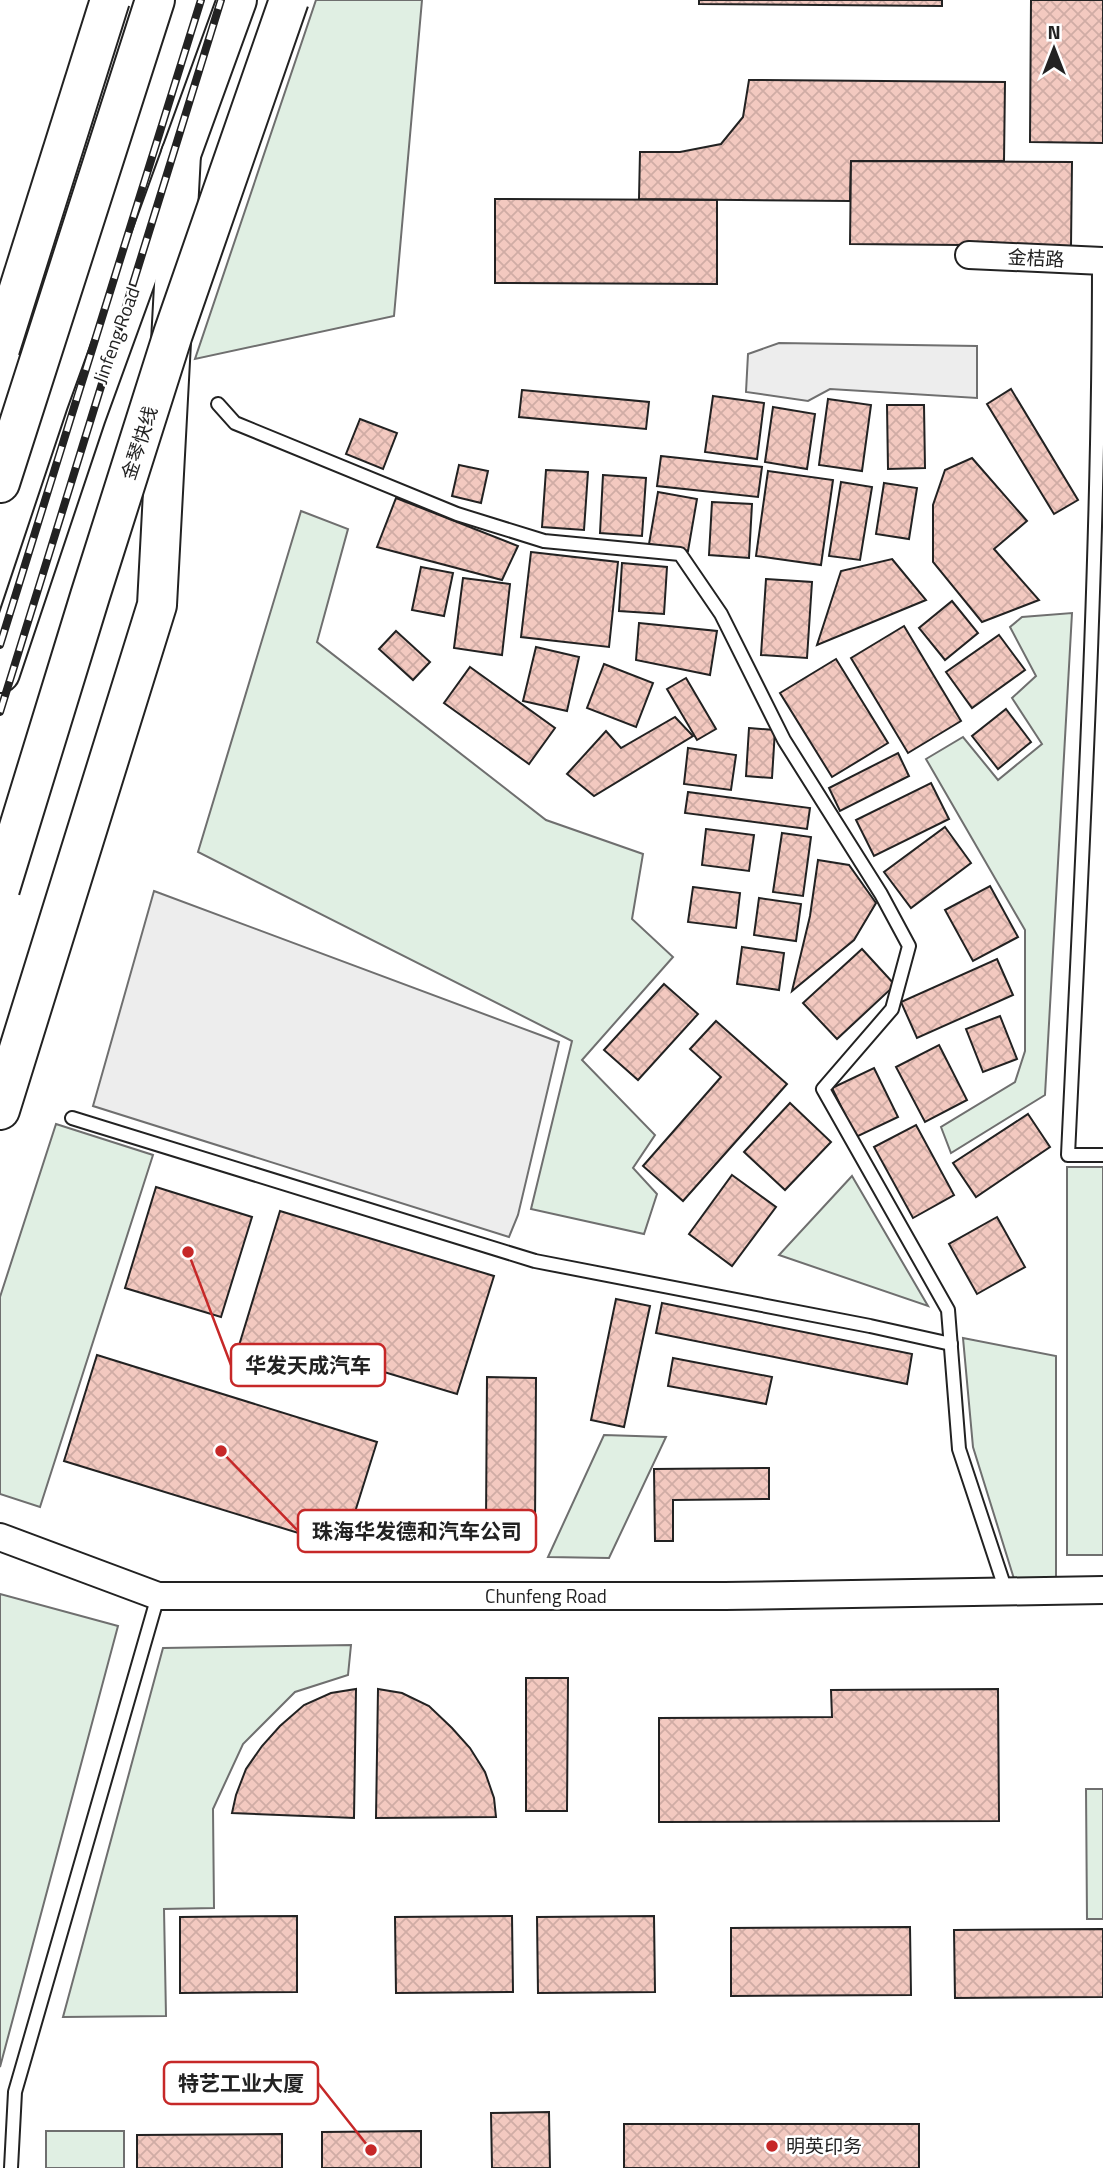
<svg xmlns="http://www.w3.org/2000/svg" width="1103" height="2168" font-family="'Titillium Web','Noto Sans SC',sans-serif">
<defs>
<pattern id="building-cross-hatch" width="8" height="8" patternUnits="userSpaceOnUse" patternTransform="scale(1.75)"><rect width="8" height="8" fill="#f3c9c0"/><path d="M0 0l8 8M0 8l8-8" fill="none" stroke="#d0aca5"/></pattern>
</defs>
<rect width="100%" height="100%" fill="#fff"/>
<g fill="#e0efe3" stroke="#6f6f6f" stroke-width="2">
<polygon points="316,0 422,0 394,316 195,359"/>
<polygon points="301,511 348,529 317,642 546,820 643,854 632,919 673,957 582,1060 655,1135 633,1168 657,1194 644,1234 531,1209 572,1041 198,852"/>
<polygon points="1072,613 1045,1095 951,1153 941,1127 1015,1082 1025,1051 1025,930 926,759 963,737 998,780 1042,744 1012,698 1036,676 1010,627 1022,617"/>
<polygon points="56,1124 153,1155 40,1507 0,1494 0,1297"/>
<rect x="1067" y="1167" width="36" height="388"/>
<polygon points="852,1176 928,1306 779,1255"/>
<polygon points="963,1338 1056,1356 1056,1580 1015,1582 973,1447"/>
<polygon points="604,1435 666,1437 609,1558 548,1557"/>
<polygon points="0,1594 118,1626 0,2067"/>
<polygon points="351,1645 348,1675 295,1692 243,1744 213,1809 214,1908 164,1909 166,2016 63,2017 163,1648"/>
<polygon points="1086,1789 1103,1789 1103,1919 1087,1919"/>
<rect x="46" y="2131" width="78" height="37"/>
</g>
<g fill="#ededed" stroke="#6f6f6f" stroke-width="2">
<polygon points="779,343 977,346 977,398 830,389 808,401 746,392 748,354"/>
<polygon points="154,891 559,1042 518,1215 509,1237 93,1106"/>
</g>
<g fill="url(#building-cross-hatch)" stroke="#222" stroke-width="2">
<polygon points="699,0 942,0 942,6 699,4"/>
<polygon points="1031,0 1103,0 1103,143 1030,142"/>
<polygon points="749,80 1005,82 1004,161 851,161 850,201 639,199 640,152 680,152 721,144 743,117"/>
<polygon points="851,161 1072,162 1071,246 850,244"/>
<polygon points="495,199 717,200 717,284 495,283"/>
<polygon points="1011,389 1078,500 1054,514 987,404"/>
<polygon points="522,390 649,402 646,429 519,417"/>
<polygon points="713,396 764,403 757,459 705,452"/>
<polygon points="828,399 871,405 862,471 819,465"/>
<polygon points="887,405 924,405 925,468 888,469"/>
<polygon points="773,407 815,414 807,469 765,462"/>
<polygon points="360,419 397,433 383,469 346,454"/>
<polygon points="661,456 762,467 758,497 657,486"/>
<polygon points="972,458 1027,521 994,549 1039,600 982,622 933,562 933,505 945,470"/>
<polygon points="459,465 488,471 481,503 452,496"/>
<polygon points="546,470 588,472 584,530 542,527"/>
<polygon points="768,471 833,480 821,565 756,556"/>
<polygon points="603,475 646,478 642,536 600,533"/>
<polygon points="841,482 872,487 860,560 829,556"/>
<polygon points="884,483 917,488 909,539 876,534"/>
<polygon points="658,492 697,499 688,551 649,544"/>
<polygon points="396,498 518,546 502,580 377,547"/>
<polygon points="712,502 752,504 749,558 709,555"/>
<polygon points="531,552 618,562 609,647 521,637"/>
<polygon points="892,559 926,600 817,645 841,571"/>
<polygon points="622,563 667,567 664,614 619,611"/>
<polygon points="421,567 453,573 444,616 412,610"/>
<polygon points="463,578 510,584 502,655 454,648"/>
<polygon points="766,579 812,582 807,658 761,655"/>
<polygon points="952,601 978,633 945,660 919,628"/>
<polygon points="639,623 717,631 710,675 636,660"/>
<polygon points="904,626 961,721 908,753 851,658"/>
<polygon points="396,631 430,662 413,680 379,649"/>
<polygon points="999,635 1025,670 972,708 946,672"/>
<polygon points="536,647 579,657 567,711 523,701"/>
<polygon points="836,659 888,743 832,777 780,693"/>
<polygon points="604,664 653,683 636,727 587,708"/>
<polygon points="470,667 555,728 529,764 444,703"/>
<polygon points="686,678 716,729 697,740 667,689"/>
<polygon points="1006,709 1031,742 998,769 972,736"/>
<polygon points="675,717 693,736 594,796 567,774 606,731 621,748"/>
<polygon points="749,728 775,730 772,778 746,776"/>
<polygon points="688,748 736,755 731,790 684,784"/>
<polygon points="898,753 909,776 840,811 829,788"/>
<polygon points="931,783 949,819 874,856 856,820"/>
<polygon points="688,792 810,808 807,829 685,813"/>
<polygon points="945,827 971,863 911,908 884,872"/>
<polygon points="706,829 754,835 749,871 702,865"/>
<polygon points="782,833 811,837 803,896 773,892"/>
<polygon points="818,860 849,865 876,903 854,940 792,991 810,916"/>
<polygon points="990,886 1018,937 973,961 945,910"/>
<polygon points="693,887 740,893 736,928 688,922"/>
<polygon points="759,898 801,904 796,941 754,935"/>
<polygon points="742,947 784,953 779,990 737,984"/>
<polygon points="862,949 895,985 837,1039 803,1003"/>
<polygon points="997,959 1013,995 917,1038 901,1002"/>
<polygon points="664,984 698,1014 638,1080 604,1050"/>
<polygon points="1000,1016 1017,1059 983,1072 966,1029"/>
<polygon points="716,1021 787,1084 683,1201 643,1166 721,1077 690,1049"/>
<polygon points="939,1045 967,1100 925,1122 896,1067"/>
<polygon points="874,1068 898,1117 856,1137 832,1088"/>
<polygon points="790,1103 831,1142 785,1190 744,1152"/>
<polygon points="1028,1114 1050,1147 976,1197 953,1163"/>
<polygon points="916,1125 954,1195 913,1218 874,1147"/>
<polygon points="732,1175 776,1207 732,1266 689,1234"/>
<polygon points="156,1187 252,1217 221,1317 125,1288"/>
<polygon points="280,1211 494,1276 457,1394 301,1347 295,1369 237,1352"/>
<polygon points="997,1217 1025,1267 977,1294 949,1244"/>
<polygon points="616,1299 650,1306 624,1427 591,1420"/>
<polygon points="662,1303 912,1354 907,1384 656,1333"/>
<polygon points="97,1355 377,1442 344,1547 64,1461"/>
<polygon points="673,1358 772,1377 766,1404 668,1386"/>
<polygon points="487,1377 536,1378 535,1523 486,1522"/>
<polygon points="769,1468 769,1499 673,1500 673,1541 655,1541 654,1469"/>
<polygon points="526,1678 568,1678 567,1811 526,1811"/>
<polygon points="356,1689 354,1818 232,1813 236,1795 246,1769 262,1746 280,1726 304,1705 331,1693"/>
<polygon points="378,1689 402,1693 429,1706 452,1728 470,1748 485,1772 494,1798 496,1817 376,1818"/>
<polygon points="998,1689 999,1821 659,1822 659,1718 832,1717 831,1690"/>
<polygon points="297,1916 297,1992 180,1993 180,1917"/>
<polygon points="512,1916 513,1992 396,1993 395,1917"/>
<polygon points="654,1916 655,1992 538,1993 537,1917"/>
<polygon points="910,1927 911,1995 731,1996 731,1928"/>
<polygon points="1103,1929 1103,1997 955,1998 954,1930"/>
<polygon points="549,2112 550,2168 492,2168 491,2113"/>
<rect x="624" y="2124" width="295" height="44"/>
<polygon points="421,2131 421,2168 322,2168 322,2132"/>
<polygon points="282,2134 282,2168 137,2168 137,2135"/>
</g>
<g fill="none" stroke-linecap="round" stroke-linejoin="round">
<g stroke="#222" stroke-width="16">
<g id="lane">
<path d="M 1099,261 C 1099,559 1082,857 1068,1155 L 1103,1155"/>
<polyline points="218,404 235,423 457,514 544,541 680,554 721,614 784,740 881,894 909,946 892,1009 823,1089 948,1310 959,1449 1006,1591"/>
<polyline points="72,1118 535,1261 870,1326 951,1344"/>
<polyline points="11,2168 15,2092 158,1596"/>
</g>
</g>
<g stroke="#222" stroke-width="30">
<g id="street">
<polyline points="969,255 1103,261"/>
<polyline points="0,1537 158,1596 725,1596 1103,1590"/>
</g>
</g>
<g stroke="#222" stroke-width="42">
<g id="primary">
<polyline points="0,483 155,0"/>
<polyline points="0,673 86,416 237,0"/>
<polyline points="0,1110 157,605 181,154"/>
</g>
</g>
<use href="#lane" stroke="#fff" stroke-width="12"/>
<use href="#street" stroke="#fff" stroke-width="26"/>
<use href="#primary" stroke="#fff" stroke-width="38"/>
<g stroke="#222" stroke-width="8">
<g id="rail">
<polyline points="0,645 201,0"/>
<polyline points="0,712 221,0"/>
</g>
</g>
<use href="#rail" stroke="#fff" stroke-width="5" stroke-dasharray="16" stroke-linecap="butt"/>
<g stroke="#222" stroke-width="42" stroke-linecap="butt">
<g id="highway-bridge">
<polyline points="0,349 110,0"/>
<polyline points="0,889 90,596 173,334 289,0"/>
</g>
</g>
<use href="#highway-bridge" stroke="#fff" stroke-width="38"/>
</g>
<circle fill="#c62828" stroke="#fff" stroke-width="2.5" cx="772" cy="2146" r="7"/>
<g text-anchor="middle" stroke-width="5" stroke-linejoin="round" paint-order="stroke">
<g font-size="19" fill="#222" stroke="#fff">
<text transform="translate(1036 258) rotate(3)" y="7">金桔路</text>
<text transform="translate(116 335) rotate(-70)" y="7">Jinfeng Road</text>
<text transform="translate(139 443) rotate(-72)" y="7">金琴快线</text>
<text x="546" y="1603">Chunfeng Road</text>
</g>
<g font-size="19" fill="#222" stroke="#fff" text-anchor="start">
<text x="786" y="2153">明英印务</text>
</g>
</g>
<path fill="none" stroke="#c62828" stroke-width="2.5" d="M188 1252L231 1365M221 1451L298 1531M371 2150L318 2083"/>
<g fill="#c62828" stroke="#fff" stroke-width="2.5">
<circle cx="188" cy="1252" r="7"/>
<circle cx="221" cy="1451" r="7"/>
<circle cx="371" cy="2150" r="7"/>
</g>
<g fill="#fff" stroke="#c62828" stroke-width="2.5">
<rect x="231" y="1344" width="154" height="42" rx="7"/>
<rect x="298" y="1510" width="238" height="42" rx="7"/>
<rect x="164" y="2062" width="154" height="42" rx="7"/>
</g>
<g font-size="21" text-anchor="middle" font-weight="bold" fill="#222">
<text x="308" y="1373">华发天成汽车</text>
<text x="417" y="1539">珠海华发德和汽车公司</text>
<text x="241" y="2091">特艺工业大厦</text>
</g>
<g transform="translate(1054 49)" stroke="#ffffff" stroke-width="5" paint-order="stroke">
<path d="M0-5L12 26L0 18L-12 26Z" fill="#222222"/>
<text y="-10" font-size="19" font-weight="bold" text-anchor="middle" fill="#222222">N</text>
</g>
</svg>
